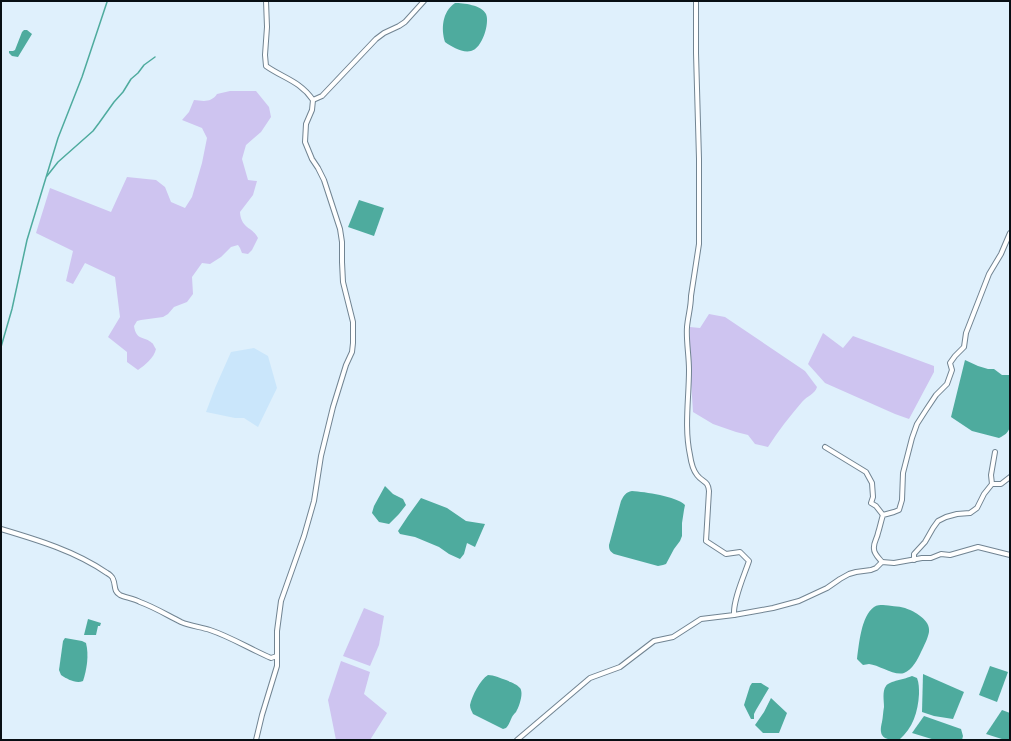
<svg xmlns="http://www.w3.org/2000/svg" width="1011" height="741" font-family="'Fira Sans Condensed',sans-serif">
<rect width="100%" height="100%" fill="#dff0fc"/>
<polygon fill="#cae6fb" points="254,348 268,356 277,388 258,427 244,418 235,418 206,412 215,388 231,352"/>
<g fill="#cec4f0">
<path d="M 230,91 L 256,91 L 269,107 L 271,117 L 261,132 L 246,145 L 242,159 L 248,180 L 257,181 L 253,195 L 240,212 C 241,229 253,227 258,238 L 252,250 L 248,254 L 242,253 L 240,248 L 238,245 L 231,247 L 221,257 L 210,264 L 202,263 L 192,277 L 193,294 L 187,302 L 174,307 L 168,314 L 163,317 L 141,320 L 137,321 L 134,326 C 136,341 145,336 152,343 C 153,343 155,348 156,349 C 154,358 145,365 138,370 L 127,362 L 127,352 L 108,337 L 120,317 L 115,277 L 85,263 L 73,284 L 66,281 L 73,251 L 36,233 L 50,188 L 111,212 L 127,177 L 156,180 L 165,187 L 171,202 L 185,208 L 192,197 L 202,163 L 207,138 L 202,128 L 182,120 L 189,112 L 194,100 C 203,101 211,103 217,94 Z"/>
<path d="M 709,314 L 725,317 L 805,371 L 817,387 C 815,394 807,396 802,402 C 790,416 778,431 768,447 L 755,444 L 748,435 L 736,432 L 713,424 L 693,412 L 689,349 L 690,327 L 700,328 Z"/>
<polygon points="823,333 843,348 853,336 934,366 934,372 909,419 895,414 825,383 808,364"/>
<polygon points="364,608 384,616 379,645 370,666 343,656"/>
<polygon points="341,661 370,672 364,694 387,713 370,740 336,740 328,700"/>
</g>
<g fill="#4eab9e">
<path d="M 455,3 C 463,3 482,5 486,14 C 490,23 482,49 471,51 C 462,53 452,47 445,42 C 441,29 442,12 455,3 Z"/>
<polygon points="24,30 27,30 32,34 18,57 12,56 9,53 9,51 13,51 15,50 22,32"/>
<polygon points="359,200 384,208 374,236 348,227"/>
<path d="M 965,360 L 978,366 L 988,369 L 994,369 L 1002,375 L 1010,375 L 1010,427 C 1008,433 1005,435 999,438 L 972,431 L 951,417 Z"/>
<polygon points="385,486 393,494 403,499 406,505 399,514 389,524 379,522 372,513 374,506"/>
<path d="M 632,491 C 645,492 676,496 685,505 L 684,510 L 682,523 L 682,536 L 680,541 L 674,549 L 666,564 L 663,565 L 658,566 L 614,554 C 610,551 609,550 609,545 L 621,501 C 624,495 626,492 632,491 Z"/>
<polygon points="421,498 447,508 466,521 485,524 475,547 467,543 464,554 460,559 449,554 439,547 415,537 400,534 398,531 408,516"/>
<path d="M 883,605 C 890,606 898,606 905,608 C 914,611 931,620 929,632 C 928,638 924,646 921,652 C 918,659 912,670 904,673 C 894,676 879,665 869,664 C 867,664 865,665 863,665 L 857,659 C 859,645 861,616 874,607 C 877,605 880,605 883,605 Z"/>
<polygon points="88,619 101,623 100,626 98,626 96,635 84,635"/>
<path d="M 65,638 L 82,641 L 86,643 C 89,655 87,669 83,681 C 76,684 67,679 61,675 L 59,670 L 63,641 Z"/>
<polygon points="990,666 1008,672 997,702 979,695"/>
<polygon points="923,674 964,692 953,719 934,716 922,712"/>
<path d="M 488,675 C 494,675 500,678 506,680 C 510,682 517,684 520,688 C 524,693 519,707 516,712 C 514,714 514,714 512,717 C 510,721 509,725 506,728 L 503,729 L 473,714 C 472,711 470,709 470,705 C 472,696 480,680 488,675 Z"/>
<path d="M 912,676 L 917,678 C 919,683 919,688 919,694 C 918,712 913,728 899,740 C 893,740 885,740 882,735 C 880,731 881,726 882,722 C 883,717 883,712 884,707 C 884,701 882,691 886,686 C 889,681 906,679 912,676 Z"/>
<polygon points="752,683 761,683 769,688 756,710 754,714 754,719 751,719 744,705 750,686"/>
<polygon points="771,698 787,713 779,733 763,733 755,725 764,712"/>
<polygon points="1002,710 1010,713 1010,740 1005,740 986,734"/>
<polygon points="924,716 961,729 963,736 962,740 935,740 912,733"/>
</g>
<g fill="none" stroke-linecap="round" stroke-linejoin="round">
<g stroke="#4eab9e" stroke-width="1.5">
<polyline points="47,176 58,162 93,131 99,123 114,102 123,92 131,79 138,73 144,65 155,57"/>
<polyline points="1,347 12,309 27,240 58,138 82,77 107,2"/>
</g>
<g stroke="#718492" stroke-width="6">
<g id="street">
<polyline points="313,100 322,96 376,39 384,33 399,26 405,22 424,1"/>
<polyline points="825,447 866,472 872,483 873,497 871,503 876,506 883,515"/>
<polyline points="992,484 1001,484 1010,477"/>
<path d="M 1,529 C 38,540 75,551 107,573 C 109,574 113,577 113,579 C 116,585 113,591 120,595 C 124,597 135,599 140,602 C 154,607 167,615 181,622 C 190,626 201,627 210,630 C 231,637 250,649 271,658 L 277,656"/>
<polyline points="914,560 914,554 925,542 933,528 938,521 946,517 957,514 970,513 977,508 984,494 992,484 991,475 995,452"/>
<path d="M 882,562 C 879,558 874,554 874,549 C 873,543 877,539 878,533 C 880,527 881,521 883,515 L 894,512 L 899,510 L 902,500 L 903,473 L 912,438 L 917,424 L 926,410 L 936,395 L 947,384 L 952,370 L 950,363 L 955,356 L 964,347 L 966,333 L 989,274 L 1001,254 L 1010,233"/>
<polyline points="734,615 773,608 799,601 827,588 840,579 849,574 856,572 871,570 876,568 882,562 894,563 922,558 931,558 941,554 950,555 978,547 1010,555"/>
<path d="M 256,740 L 262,715 L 277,666 L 277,631 L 281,601 L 304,536 L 314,501 L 321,456 L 333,407 L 346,365 L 352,352 L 353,343 L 353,322 L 343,282 L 342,262 L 342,242 L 340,229 L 324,180 L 318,168 L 312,159 L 305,142 L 306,124 L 312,110 L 313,100 C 300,81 283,78 266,66 L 265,55 L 267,27 L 266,1"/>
<path d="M 517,740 L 590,678 L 620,667 L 654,641 L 673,637 L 701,619 L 734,615 C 733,600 744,576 749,561 L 740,552 L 726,554 L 706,541 L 709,491 C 708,480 703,483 697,475 C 693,470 691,462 690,455 C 684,427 689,398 689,370 C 689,355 686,341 687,327 C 688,316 691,307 691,296 L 699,244 L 699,159 L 696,53 L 696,1"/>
</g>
</g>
<use href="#street" stroke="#fff" stroke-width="4"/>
</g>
<rect width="1011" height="741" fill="none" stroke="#080f14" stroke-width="4"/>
</svg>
